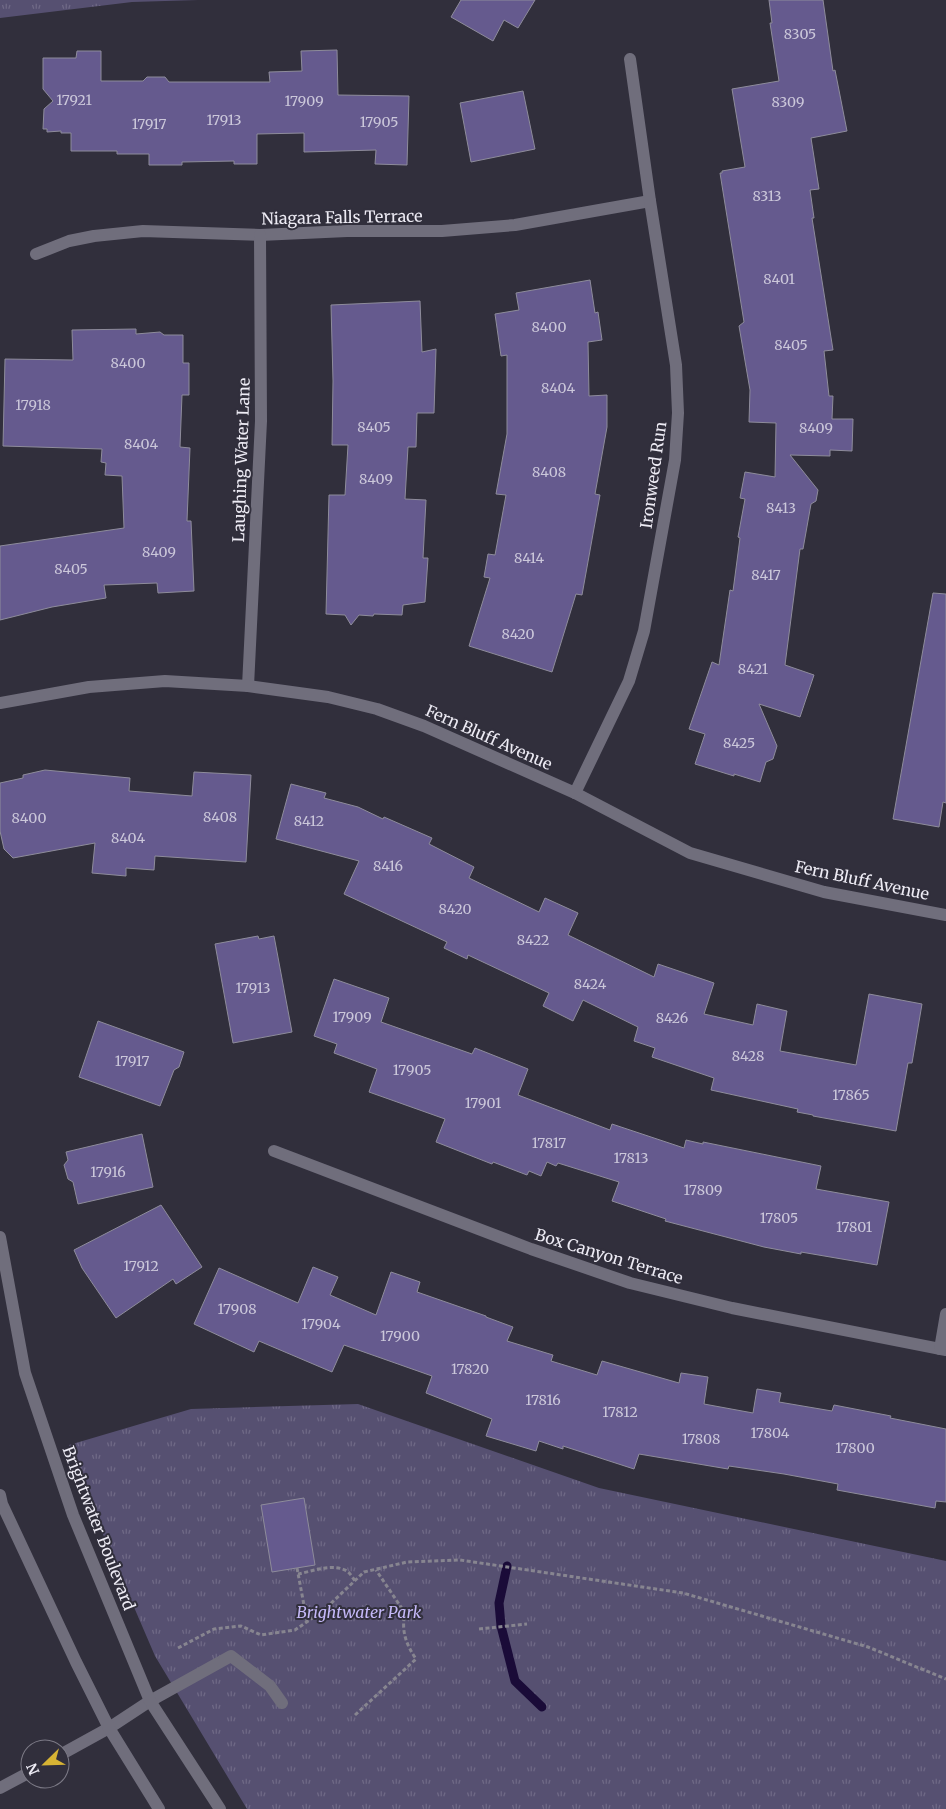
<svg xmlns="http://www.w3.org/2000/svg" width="946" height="1809" font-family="Merriweather,serif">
<defs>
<pattern id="park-tufts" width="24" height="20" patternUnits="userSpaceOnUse" patternTransform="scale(1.25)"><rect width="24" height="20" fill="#565071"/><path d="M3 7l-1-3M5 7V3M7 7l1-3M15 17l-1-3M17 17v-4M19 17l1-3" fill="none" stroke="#6f6986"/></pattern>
</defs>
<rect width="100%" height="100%" fill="#312f3c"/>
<g fill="url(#park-tufts)">
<polygon points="0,0 198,0 132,2 0,18"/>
<polygon points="358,1404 599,1488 946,1561 946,1809 247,1809 155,1656 106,1542 69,1445 191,1409"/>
</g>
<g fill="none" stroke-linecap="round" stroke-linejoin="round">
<polyline stroke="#1a0b38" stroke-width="9" points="507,1566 499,1603 501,1626 515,1681 542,1707"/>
</g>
<g fill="#655a8e" stroke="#8e8c9b">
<polygon points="461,0 535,0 518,28 504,20 493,41 451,17"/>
<polygon points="769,0 823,0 833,71 835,70 847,131 811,138 819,189 810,190 814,218 812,218 833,350 824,351 829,396 833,396 832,419 853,419 852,451 830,450 830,456 790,455 818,490 816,501 811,504 803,549 800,549 785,665 814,675 800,717 759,704 777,746 773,759 766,762 760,782 734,774 734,776 695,764 705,734 689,729 712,662 719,665 730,590 733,591 740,538 738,537 745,499 740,498 745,472 775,477 776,423 749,422 750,390 739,326 744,322 720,173 722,173 722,171 745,167 732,89 779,81 770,23 772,23"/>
<polygon points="337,50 338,95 409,96 407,165 375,164 376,150 304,152 304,133 257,134 257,164 234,164 234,161 182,162 182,165 149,165 149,154 117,154 117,151 71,151 71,133 61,133 61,131 47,132 47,129 43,129 44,109 53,101 43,89 43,58 76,58 77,51 101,51 101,81 143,81 147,77 165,77 169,82 270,82 269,72 302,71 301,51"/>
<polygon points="523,91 535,149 471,162 460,103"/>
<polygon points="590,280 595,313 598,312 602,340 588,342 589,396 607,395 607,427 595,494 600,495 582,595 576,594 552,672 469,646 490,578 484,577 488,554 495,555 506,495 496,494 507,434 507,355 501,356 495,314 519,310 516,293"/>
<polygon points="420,301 422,352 436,349 434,413 417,413 416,447 408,447 405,499 426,500 423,558 428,558 425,602 403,605 402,615 374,614 373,616 359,615 351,625 345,615 326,614 329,495 345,495 348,445 332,445 333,381 331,305"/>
<polygon points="136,329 136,334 160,332 164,335 183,335 183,363 189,363 189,395 182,395 180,447 190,448 187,521 191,521 194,591 158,593 157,583 104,585 106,598 52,607 0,620 0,546 124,528 122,476 105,475 106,463 101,462 102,449 3,446 5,359 73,360 72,330"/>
<polygon points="933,593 946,594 946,803 943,802 939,827 893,819"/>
<polygon points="45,770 130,778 129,791 192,796 194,772 251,775 246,862 155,856 154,870 126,868 126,876 92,873 95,843 13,858 4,849 0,831 0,783 23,778 23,775"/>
<polygon points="291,784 326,793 324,798 358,807 383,819 384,817 432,838 429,844 474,867 469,878 539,912 545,898 578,913 568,935 654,977 658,964 714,983 704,1014 753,1025 757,1004 787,1011 780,1051 856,1065 869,994 922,1004 912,1063 908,1063 896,1131 813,1116 813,1115 797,1112 798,1109 711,1090 714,1078 652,1057 655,1048 634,1041 638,1027 583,1000 573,1021 543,1006 549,993 468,955 467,959 444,948 447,942 344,894 359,861 276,839"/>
<polygon points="258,936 259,939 274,936 292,1032 233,1043 215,944"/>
<polygon points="334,979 389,998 381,1022 472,1054 475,1048 528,1069 518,1095 610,1130 612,1124 684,1148 686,1140 703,1144 703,1142 821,1166 816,1189 889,1202 877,1265 801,1252 801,1254 764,1247 665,1221 666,1219 612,1201 619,1182 558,1163 556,1166 547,1162 541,1176 529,1171 527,1175 493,1162 492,1164 436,1142 445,1119 369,1092 377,1069 334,1053 337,1044 314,1036"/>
<polygon points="98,1021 184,1052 179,1067 174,1070 160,1106 79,1077"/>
<polygon points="142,1134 153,1187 78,1204 73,1182 68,1179 64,1165 68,1160 66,1152"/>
<polygon points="161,1205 202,1267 176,1284 173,1279 116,1318 82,1268 74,1250"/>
<polygon points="313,1267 338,1277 330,1295 376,1315 391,1272 420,1282 417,1292 486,1316 486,1317 513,1327 507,1341 553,1355 551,1361 597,1375 602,1361 679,1383 681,1373 708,1377 704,1404 753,1413 757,1389 781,1393 779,1402 832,1411 834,1405 891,1416 890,1418 946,1429 946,1502 936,1501 935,1508 837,1490 838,1484 784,1474 729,1466 728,1469 639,1454 634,1469 563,1446 563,1449 539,1441 536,1451 486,1436 492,1419 426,1393 432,1376 344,1345 332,1372 259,1341 254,1352 194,1324 219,1268 298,1303"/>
<polygon points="304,1498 315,1565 272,1572 261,1505"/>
</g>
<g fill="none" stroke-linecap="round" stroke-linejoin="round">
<g stroke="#878590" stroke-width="3" stroke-dasharray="4 2.5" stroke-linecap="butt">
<polyline points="297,1568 307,1621"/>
<path d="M 298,1574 C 313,1571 333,1563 347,1571 C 350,1573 353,1578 355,1581"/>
<polyline points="479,1629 527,1624"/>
<polyline points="178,1648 214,1629 241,1626 261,1635 295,1630 324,1610 364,1572 407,1562 460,1560 683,1593 868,1647 946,1679"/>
<path d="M 355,1715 L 416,1659 C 406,1644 401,1631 405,1613 L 376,1570"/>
</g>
<polyline stroke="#706e7c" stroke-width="12" points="150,1701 231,1656 270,1686 282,1703"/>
<g stroke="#706e7c" stroke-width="12">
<polyline points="36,254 69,241 94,236 143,231 260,235 347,231 442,231 515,225 650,201"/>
<polyline points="248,686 261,421 260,235"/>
<polyline points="0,703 89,687 165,681 248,686 328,697 377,709 424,726 575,793 690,853 824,892 946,915"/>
<polyline points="575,793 629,681 644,631 675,460 678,413 676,365 650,201 630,59"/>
<polyline points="274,1151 531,1249 630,1283 732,1308 946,1350"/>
<polyline points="940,1349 946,1314"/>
<polyline points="60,1755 109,1728 150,1701"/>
<polyline points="0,1788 30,1772"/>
</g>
<g stroke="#706e7c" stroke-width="12">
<polyline points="0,1237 25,1373 73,1515 150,1701 220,1809"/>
<polyline points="0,1495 2,1504 76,1662 109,1728 159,1809"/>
</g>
</g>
<g text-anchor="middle" stroke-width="4" stroke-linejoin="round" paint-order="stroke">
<g font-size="14" fill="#cbc7da">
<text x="800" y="39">8305</text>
<text x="74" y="105">17921</text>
<text x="304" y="106">17909</text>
<text x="788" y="107">8309</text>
<text x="224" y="125">17913</text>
<text x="379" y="127">17905</text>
<text x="149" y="129">17917</text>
<text x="767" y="201">8313</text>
<text x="779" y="284">8401</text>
<text x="549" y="332">8400</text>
<text x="791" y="350">8405</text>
<text x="128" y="368">8400</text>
<text x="558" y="393">8404</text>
<text x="33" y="410">17918</text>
<text x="374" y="432">8405</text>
<text x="816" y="433">8409</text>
<text x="141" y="449">8404</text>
<text x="549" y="477">8408</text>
<text x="376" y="484">8409</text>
<text x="781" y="513">8413</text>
<text x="159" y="557">8409</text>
<text x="529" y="563">8414</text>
<text x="71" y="574">8405</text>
<text x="766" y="580">8417</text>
<text x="518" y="639">8420</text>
<text x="753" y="674">8421</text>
<text x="739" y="748">8425</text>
<text x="220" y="822">8408</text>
<text x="29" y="823">8400</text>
<text x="309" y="826">8412</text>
<text x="128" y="843">8404</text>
<text x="388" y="871">8416</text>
<text x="455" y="914">8420</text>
<text x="533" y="945">8422</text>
<text x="590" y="989">8424</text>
<text x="253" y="993">17913</text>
<text x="352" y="1022">17909</text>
<text x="672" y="1023">8426</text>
<text x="748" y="1061">8428</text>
<text x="132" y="1066">17917</text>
<text x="412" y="1075">17905</text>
<text x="851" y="1100">17865</text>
<text x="483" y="1108">17901</text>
<text x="549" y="1148">17817</text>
<text x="631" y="1163">17813</text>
<text x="108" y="1177">17916</text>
<text x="703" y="1195">17809</text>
<text x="779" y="1223">17805</text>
<text x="854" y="1232">17801</text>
<text x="141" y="1271">17912</text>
<text x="237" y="1314">17908</text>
<text x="321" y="1329">17904</text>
<text x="400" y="1341">17900</text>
<text x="470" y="1374">17820</text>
<text x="543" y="1405">17816</text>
<text x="620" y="1417">17812</text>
<text x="770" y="1438">17804</text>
<text x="701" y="1444">17808</text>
<text x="855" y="1453">17800</text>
</g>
<g font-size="16" fill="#edebf4" stroke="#312f3c">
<text transform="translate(342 217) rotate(-1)" y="6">Niagara Falls Terrace</text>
<text transform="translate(241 460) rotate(-88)" y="6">Laughing Water Lane</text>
<text transform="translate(653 475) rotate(-82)" y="6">Ironweed Run</text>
<text transform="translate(489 737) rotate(24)" y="6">Fern Bluff Avenue</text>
<text transform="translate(862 880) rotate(12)" y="6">Fern Bluff Avenue</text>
<text transform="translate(609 1256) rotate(17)" y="6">Box Canyon Terrace</text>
<text transform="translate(99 1528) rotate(69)" y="6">Brightwater Boulevard</text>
</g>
<g font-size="16" font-style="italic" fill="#c5b9f8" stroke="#312f3c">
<text x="359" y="1618">Brightwater Park</text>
</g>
</g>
<g transform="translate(45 1764) rotate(247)"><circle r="24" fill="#312f3c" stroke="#7c7a86"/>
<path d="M0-4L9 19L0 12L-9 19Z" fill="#d7b434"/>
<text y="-8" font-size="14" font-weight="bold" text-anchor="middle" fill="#edebf4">N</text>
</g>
</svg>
